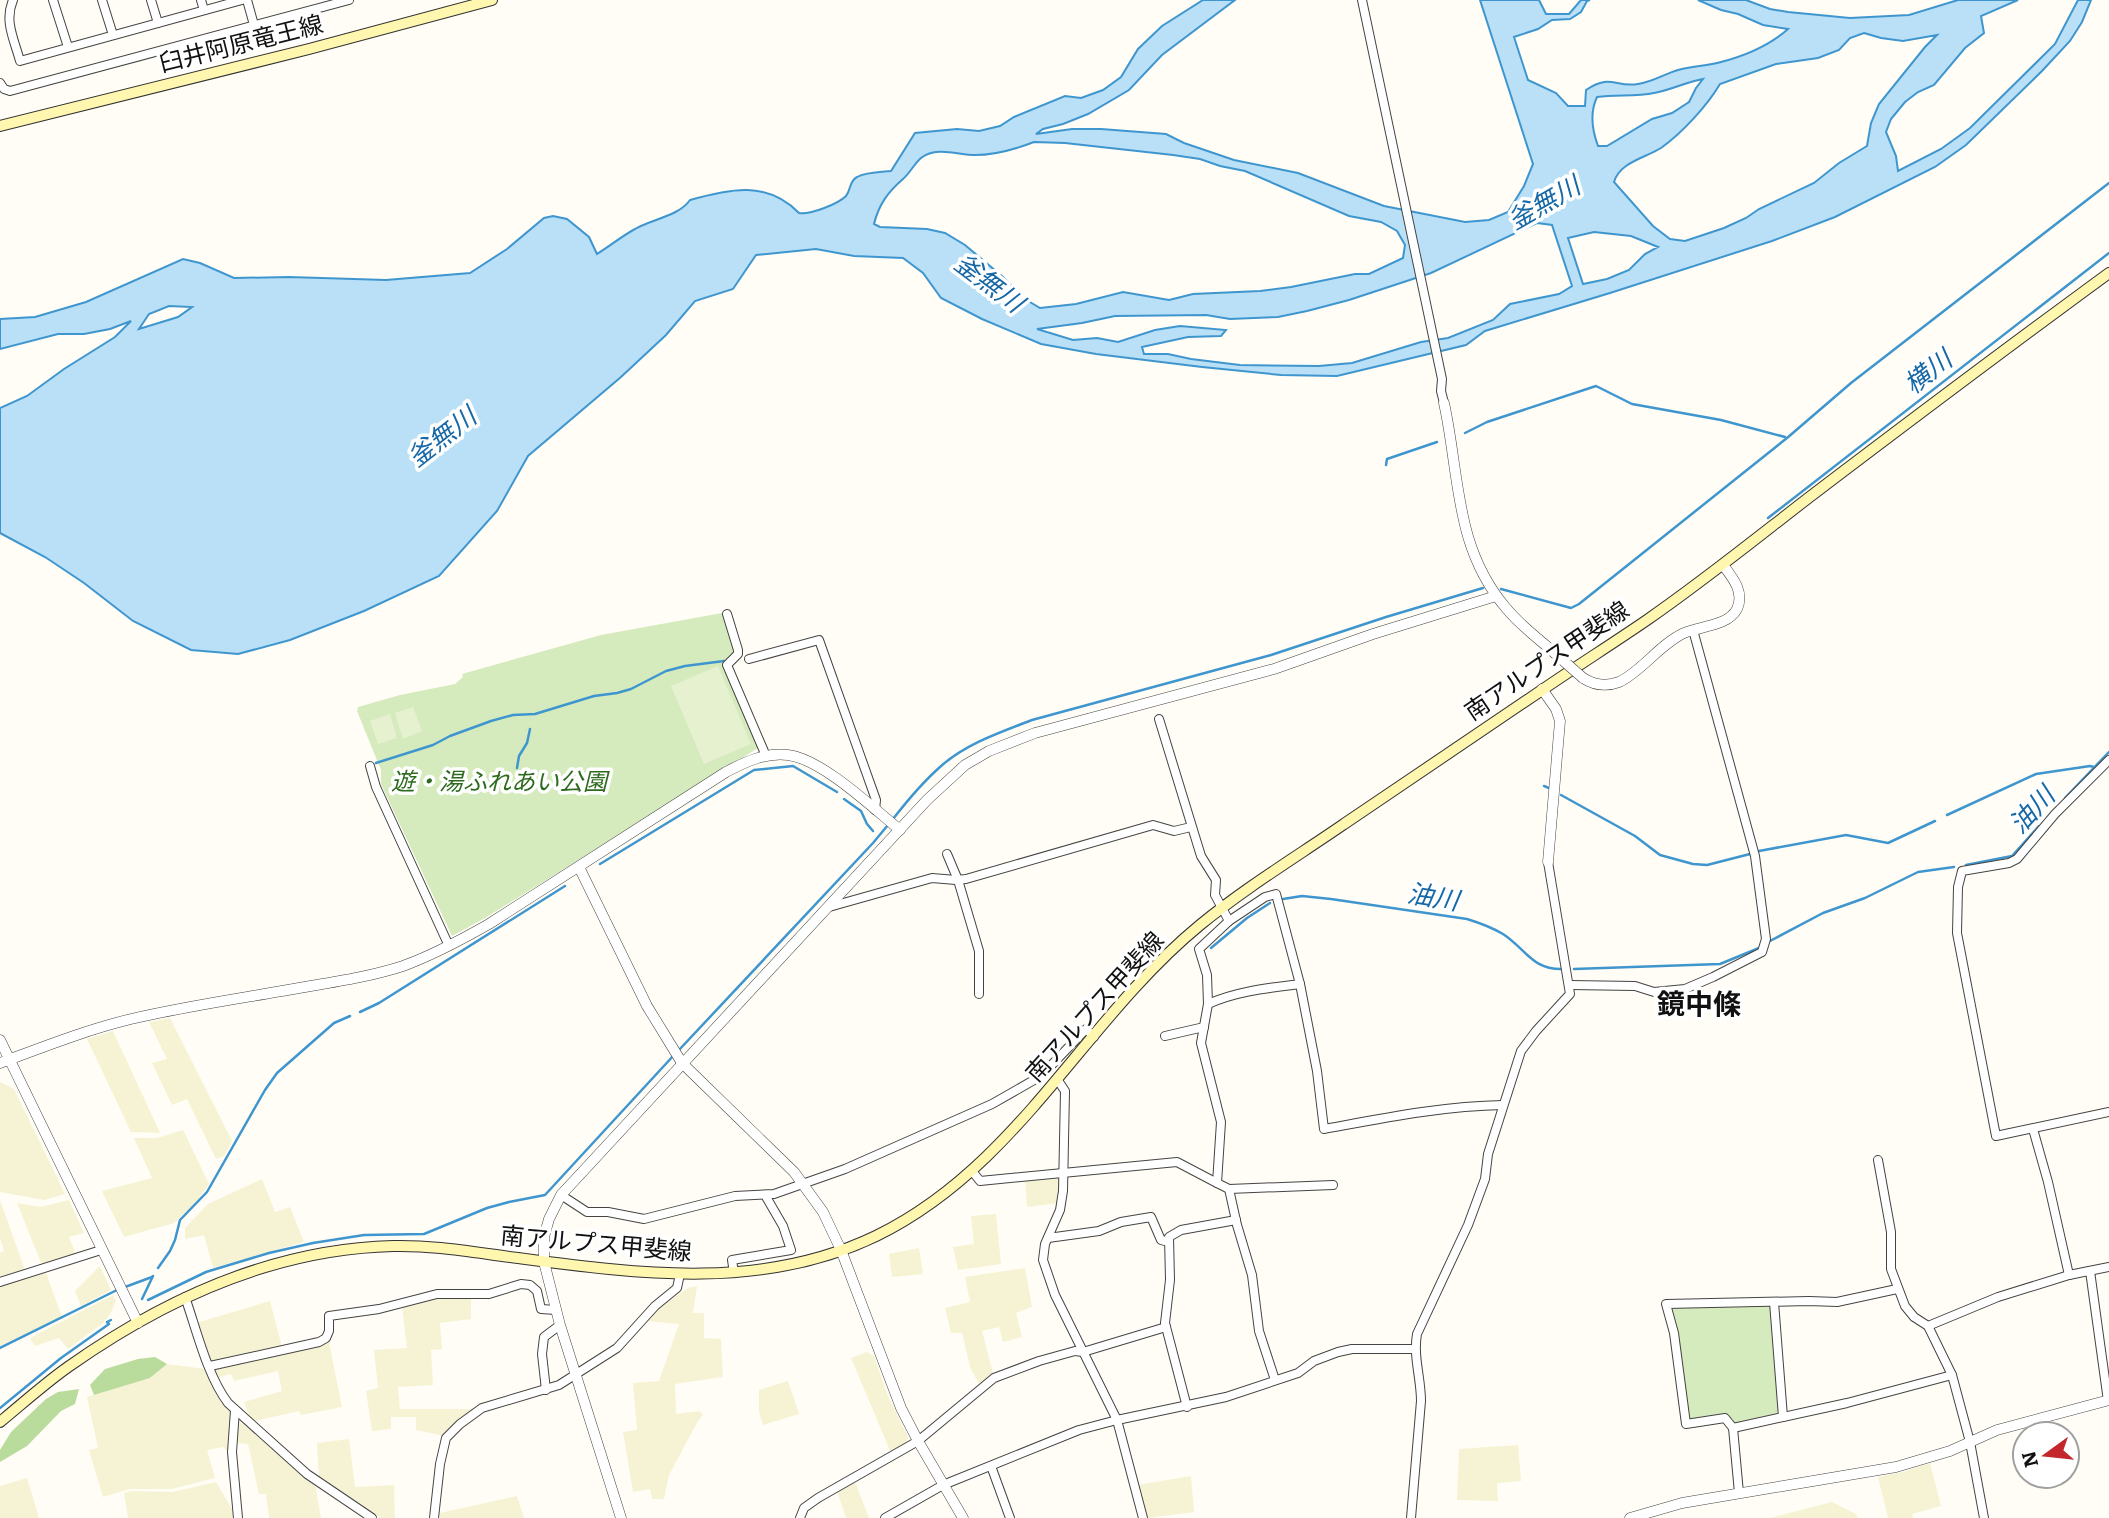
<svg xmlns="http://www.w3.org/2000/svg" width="2109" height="1518" font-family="Literata,'Noto Sans JP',serif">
<rect width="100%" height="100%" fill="#fffdf5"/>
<g fill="#f6f3d4">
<polygon points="170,1018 232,1141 224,1156 216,1159 187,1099 172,1105 152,1063 167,1059 149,1022"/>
<polygon points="113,1031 160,1133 131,1132 87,1039"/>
<polygon points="0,1082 14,1089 65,1194 44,1200 0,1192"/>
<polygon points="183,1130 209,1184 197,1201 174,1223 124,1237 102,1191 152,1178 134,1138 157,1138"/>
<polygon points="1060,1175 1059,1203 1027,1207 1025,1178"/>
<polygon points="262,1179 275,1212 290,1207 304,1242 213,1268 204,1235 185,1239 185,1228 208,1204"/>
<polygon points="0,1200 25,1270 0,1278 0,1253 4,1251 0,1238"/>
<polygon points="69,1200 84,1233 69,1237 76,1255 42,1265 17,1203 41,1207"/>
<polygon points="996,1214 1001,1264 958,1270 953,1247 974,1244 971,1216"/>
<polygon points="919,1248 923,1274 892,1277 889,1254"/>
<polygon points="100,1266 111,1290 81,1306 75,1291"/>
<polygon points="1025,1268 1032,1307 1016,1313 1022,1337 1003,1342 999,1327 982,1331 993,1373 979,1384 970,1367 962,1333 951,1333 945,1308 970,1302 965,1277"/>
<polygon points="46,1273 62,1317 0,1346 0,1286"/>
<polygon points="697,1286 693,1313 704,1313 704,1338 721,1339 723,1377 675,1384 676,1414 700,1411 703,1415 698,1421 669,1475 664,1499 652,1499 650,1489 633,1492 623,1432 637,1430 633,1383 659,1381 679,1324 646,1321 656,1310 688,1288"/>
<polygon points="113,1295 116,1301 110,1314 102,1324 68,1349 59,1338 35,1346 30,1338"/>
<polygon points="471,1296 471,1319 440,1323 442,1349 431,1350 433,1385 398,1387 400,1409 478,1409 444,1436 416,1430 416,1417 391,1417 391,1429 372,1431 366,1391 378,1388 374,1350 407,1348 402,1307 438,1297"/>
<polygon points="270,1301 282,1347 211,1363 196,1323"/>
<polygon points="329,1342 342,1407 301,1415 299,1411 251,1422 244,1402 282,1391 278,1371 234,1381 231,1374 217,1378 213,1368"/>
<polygon points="867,1352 874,1356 888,1396 908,1437 907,1444 891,1453 851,1358"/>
<polygon points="167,1364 205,1369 217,1395 232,1415 228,1452 223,1447 207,1450 215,1478 172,1489 130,1489 103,1497 89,1450 98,1448 87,1397 150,1378"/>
<polygon points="788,1381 799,1414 763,1425 759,1412 759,1390"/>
<polygon points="240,1422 315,1484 321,1518 269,1518 266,1494 259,1494 248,1444 236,1443"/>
<polygon points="349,1439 355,1487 394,1485 395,1518 380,1518 319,1478 317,1443"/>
<polygon points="1518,1445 1521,1481 1497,1483 1498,1501 1457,1500 1459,1449"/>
<polygon points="1930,1463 1941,1506 1912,1514 1913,1518 1888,1518 1878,1477 1903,1472"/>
<polygon points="1191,1476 1194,1512 1148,1518 1138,1485"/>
<polygon points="27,1478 39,1518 0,1518 0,1486"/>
<polygon points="216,1482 232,1509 233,1518 128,1518 124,1493 132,1491 173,1492"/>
<polygon points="855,1482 869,1518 846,1518 837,1491"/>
<polygon points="517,1496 524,1518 440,1518 440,1513"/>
<polygon points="1832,1502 1856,1514 1858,1518 1770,1518"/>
</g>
<g fill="#d5ebbd">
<polygon points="722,613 735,652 727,658 758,748 485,918 452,936 381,784 381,770 357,711 358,707 400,695 455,684 463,677 462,674 601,635"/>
<polygon points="1774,1302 1783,1417 1733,1428 1725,1418 1686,1424 1671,1304"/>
</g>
<g fill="#b9dc9c">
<polygon points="155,1357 167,1364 150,1378 94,1395 90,1385 105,1369 138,1359"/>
<polygon points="79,1389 75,1404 61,1411 27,1446 0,1462 0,1450 11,1432 46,1399 58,1392"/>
</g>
<g fill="#e6f2cf">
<polygon points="718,666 751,744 704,764 671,686"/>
<polygon points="413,707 422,731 403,739 395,713"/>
<polygon points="390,714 397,738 378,744 370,721"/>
</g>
<path fill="#b9e0f7" stroke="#3f96cf" stroke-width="2" fill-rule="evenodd" d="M 1203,0 L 1235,0 L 1162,55 L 1129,90 L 1088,114 L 1063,124 L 1043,129 L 1036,134 L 1072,129 L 1101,129 L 1166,134 L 1184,143 L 1234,160 L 1298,173 L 1384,206 L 1465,222 L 1489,220 L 1508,212 L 1524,186 L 1533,164 L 1480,0 L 1539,0 L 1546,14 L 1569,14 L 1581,0 L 1590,0 L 1587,1 L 1581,12 L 1570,19 L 1552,20 L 1538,29 L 1514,37 L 1528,80 L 1556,93 L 1568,106 L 1585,106 L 1586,90 C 1611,73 1615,88 1638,84 C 1653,82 1664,74 1678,70 C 1692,66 1707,66 1721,62 C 1744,56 1770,45 1788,29 L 1763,25 L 1738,14 L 1721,10 L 1698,0 L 1746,0 L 1770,9 L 1788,12 L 1850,18 L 1909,15 L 1958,0 L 2018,0 L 1981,16 L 1984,33 L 1965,48 L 1934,85 L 1918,92 L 1905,102 L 1891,119 L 1886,132 L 1896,156 L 1898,171 L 1941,149 L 1970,128 L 2055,44 L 2078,0 L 2091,0 L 2082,22 L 2070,41 L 2042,71 L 1966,145 L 1935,167 L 1835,217 L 1772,241 L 1610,293 L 1485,331 L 1466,345 L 1337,376 L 1281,375 L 1202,367 L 1096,354 L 1041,344 L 982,319 L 941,298 L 923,273 L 903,258 L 854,256 L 816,249 L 756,255 L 733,289 L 695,301 L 666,335 L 621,377 L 528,456 L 497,511 L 439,576 L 364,611 L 290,640 L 238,654 L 191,650 L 133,621 L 84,583 L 45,557 L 0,533 L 0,408 L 27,396 L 64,369 L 115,337 L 131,321 L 110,329 L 84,334 L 58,334 L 0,349 L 0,319 L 35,317 L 86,302 L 183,259 L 200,263 L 234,278 L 289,277 L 386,280 L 470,273 L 507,249 L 544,218 L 553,216 L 567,219 L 589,237 L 597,254 C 610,246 622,236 635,229 C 652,219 679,216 690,200 C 729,189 767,180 799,213 C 810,215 838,204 846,196 C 851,190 849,181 857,177 C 866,172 881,172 891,171 L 915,133 L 957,129 L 979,131 L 1000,126 L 1014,117 L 1065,96 L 1081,98 L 1103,90 L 1121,77 L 1138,49 L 1162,26 ZM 1864,33 L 1881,38 L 1903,41 L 1937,35 L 1925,47 L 1879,104 L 1871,123 L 1867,146 L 1839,163 L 1814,183 L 1759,209 L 1746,218 L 1724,228 L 1685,241 L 1670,239 L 1653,226 L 1614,182 C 1620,162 1645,158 1661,148 C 1682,133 1707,106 1720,84 L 1776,64 L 1818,58 L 1839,50 L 1850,38 ZM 1703,79 L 1696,88 L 1689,102 L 1672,113 L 1652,119 L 1607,146 L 1598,146 C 1592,130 1590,112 1597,97 C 1616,94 1635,97 1654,93 C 1671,90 1686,82 1703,79 ZM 1034,142 L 1065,143 L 1173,155 L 1200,159 L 1220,166 L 1245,171 L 1349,216 L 1381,222 L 1397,231 L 1405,245 L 1403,258 L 1369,274 L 1355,274 L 1291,287 L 1260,291 L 1193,294 L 1169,300 L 1123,292 L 1076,304 L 1040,308 L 1025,299 L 1003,277 L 965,245 L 945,233 L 927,229 L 880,227 L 874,224 C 879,204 888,192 903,179 C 910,173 914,164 921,158 C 937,146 958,155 975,155 C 995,155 1016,149 1034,142 ZM 1537,223 L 1552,225 L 1572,286 L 1559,294 L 1510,304 L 1493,320 L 1448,338 L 1421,342 L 1352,363 L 1319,366 L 1240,365 L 1191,359 L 1168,354 L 1144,354 L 1142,347 L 1188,337 L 1221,336 L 1226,330 L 1180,326 L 1155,330 L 1118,342 L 1097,338 L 1073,340 L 1037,329 L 1082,323 L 1115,316 L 1206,315 L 1230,319 L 1278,317 L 1307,311 L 1349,300 L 1431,273 ZM 1594,232 L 1631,236 L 1658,247 L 1645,254 L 1629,270 L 1607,279 L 1583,284 L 1568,238 ZM 169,306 L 192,307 L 178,317 L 139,329 L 149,314 Z"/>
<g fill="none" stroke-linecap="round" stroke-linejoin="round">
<g stroke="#3f96cf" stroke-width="2.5">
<polyline points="1465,433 1487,422 1596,386 1632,404 1721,420 1785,437"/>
<polyline points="1386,465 1387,459 1437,442"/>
<polyline points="1768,518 2109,253"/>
<polyline points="1501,589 1571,608 1579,604 1787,438 1851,383 2109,183"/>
<polyline points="376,763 433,745 450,736 491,721 513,715 535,714 594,696 617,693 631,689 666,671 685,666 724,661"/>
<polyline points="517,768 519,756 527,743 530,729"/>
<polyline points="1544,786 1549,788"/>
<polyline points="1561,795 1635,836 1660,855 1693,864 1707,865 1750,854"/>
<polyline points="2065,798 2109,752"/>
<polyline points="844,799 861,811 867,824 873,831"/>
<polyline points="1947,815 2036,774 2090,766 2094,767"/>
<path d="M 893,819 C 907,801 923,782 940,767 C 965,744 1001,732 1032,720 L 1271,655 L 1386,617 L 1483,588"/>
<polyline points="1759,851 1846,835 1888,843 1935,821"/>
<polyline points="600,864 754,770 793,766 837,792"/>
<polyline points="1966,865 2012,856 2039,826"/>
<path d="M 1283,899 L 1302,896 L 1331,899 L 1467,919 C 1480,923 1491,927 1503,934 C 1526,949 1532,970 1563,969"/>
<polyline points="1770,941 1823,913 1865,898 1918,872 1954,867"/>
<polyline points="1211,948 1247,918 1270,903"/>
<polyline points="1574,969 1720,964 1759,948"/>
<polyline points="360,1012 379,1003 565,886"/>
<polyline points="679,1050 873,843 888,825"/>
<polyline points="158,1268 170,1251 175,1240 180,1220 207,1192 265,1090 277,1073 334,1023 350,1016"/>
<polyline points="125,1287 152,1277"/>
<polyline points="142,1299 153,1276"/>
<polyline points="148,1300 206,1272 269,1253 313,1243 364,1235 424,1234 487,1208 509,1202 545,1195 674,1055"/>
<polyline points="0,1348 119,1289"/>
<polyline points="0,1408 61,1358 109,1324 107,1322 111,1320"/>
</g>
<g stroke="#444" stroke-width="10">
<g id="minor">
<path d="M 13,0 C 4,21 14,39 20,61 L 242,0"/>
<polyline points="53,0 68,47"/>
<polyline points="102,0 113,35"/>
<polyline points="151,0 158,23"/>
<polyline points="201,0 204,10"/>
<polyline points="247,0 254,25"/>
<polyline points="1362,0 1442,379 1441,391 1444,403"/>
<polyline points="0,83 4,89 10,91 349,0"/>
<polyline points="727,614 738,650 738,654 727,665 766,756"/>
<polyline points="749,659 819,640 876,800 875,810"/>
<polyline points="1159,719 1201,856 1216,880 1215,895 1229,921 1199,949 1207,975 1208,1004 1201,1043 1221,1122 1217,1183 1229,1189 1333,1185"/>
<polyline points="2109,760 2055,814 2017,859 2009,863 1962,871 1958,887 1957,933 1996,1136 2109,1112"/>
<polyline points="370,766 376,787 449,946"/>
<polyline points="947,854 958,880 979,951 979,994"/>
<polyline points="829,907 932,878 956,880 966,879 1153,825 1174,831 1191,827"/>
<path d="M 1229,921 L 1265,897 L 1276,894 L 1300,984 L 1317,1071 L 1324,1129 C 1384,1118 1443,1106 1503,1105"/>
<polyline points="1570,985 1635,986 1654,992 1685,989 1713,977 1762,952 1766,939 1755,856 1693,630"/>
<path d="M 1208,1004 C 1237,991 1268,988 1300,984"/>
<polyline points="1165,1036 1204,1027"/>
<polyline points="1057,1079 1065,1091 1063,1191 1060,1210 1045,1244 1043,1260 1055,1295 1117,1420 1143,1518"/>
<polyline points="2033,1129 2048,1182 2069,1275"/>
<polyline points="1878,1160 1891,1232 1891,1269 1905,1306 1914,1317 1928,1326 1952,1375 1970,1442 1984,1518"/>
<polyline points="972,1171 980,1181 1177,1162 1217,1183"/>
<polyline points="1229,1189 1237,1225 1252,1275 1259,1331 1275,1380"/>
<polyline points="561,1195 587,1212 608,1212 644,1219 735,1196 774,1194 845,1169 992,1104 1041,1076 1086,1029 1094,1037"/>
<polyline points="1048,1238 1099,1231 1121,1222 1151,1217 1161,1240 1169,1242"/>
<polyline points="2090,1271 2108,1401"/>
<polyline points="734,1273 732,1260 791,1250 783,1226 765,1195"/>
<polyline points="0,1282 101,1250"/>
<path d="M 185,1297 C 197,1331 207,1375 228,1403 L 307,1474 L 372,1518"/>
<polyline points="1774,1302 1783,1417"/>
<polyline points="1928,1326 1998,1297 2069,1275 2109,1267"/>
<polyline points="210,1366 319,1342 326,1338 329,1331 329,1316 379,1309 437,1294 489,1294 521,1284 530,1285 537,1291 541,1309 556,1310"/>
<polyline points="546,1390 542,1354 544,1337 560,1325"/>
<polyline points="1187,1407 1165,1323 1170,1280 1169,1237 1181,1230 1236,1220"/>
<polyline points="235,1410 232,1452 238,1518"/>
<polyline points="1733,1428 1847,1403 1952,1375"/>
<polyline points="991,1466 1010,1518"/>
<polyline points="1739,1493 1733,1428 1725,1418 1686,1424 1674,1333 1666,1304 1809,1301 1837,1302 1897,1289"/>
<polyline points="434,1518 440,1464 446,1438 460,1424 482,1408 559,1385 617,1348 655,1306 677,1288 680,1274"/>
<polyline points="800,1518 804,1508 818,1498 918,1441 994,1378 1039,1361 1075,1351 1083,1352 1166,1327"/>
<polyline points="885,1518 943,1485 1079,1430 1117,1420 1226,1397 1298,1373 1314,1361 1338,1352 1352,1349 1415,1349"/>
<path d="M 1411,1518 L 1421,1401 C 1421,1378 1413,1357 1417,1334 L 1468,1225 L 1485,1179 L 1488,1154 L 1521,1051 L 1536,1031 L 1570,994 L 1548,862"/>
</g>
</g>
<g stroke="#444" stroke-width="11">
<g id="tertiary">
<path d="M 1444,403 C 1460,476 1454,547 1506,608 C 1519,624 1535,636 1550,649"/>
<path d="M 1583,678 C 1594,685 1606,687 1619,682 C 1641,672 1660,644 1684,633 C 1701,626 1728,626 1737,609 C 1745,592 1732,577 1723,565"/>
<polyline points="1542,689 1556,709 1560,721 1548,862"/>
<polyline points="579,867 647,1006 682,1063 794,1172 823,1212 841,1250 901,1408 918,1441 963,1518"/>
<polyline points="0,1040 138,1323"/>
<path d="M 0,1063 C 43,1047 86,1030 131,1019 C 186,1006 243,998 299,988 C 334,982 369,977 403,966 C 433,955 461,940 489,924 L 726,772 C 745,762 766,752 788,755 C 822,759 873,808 900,830"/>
<polyline points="621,1518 560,1325 544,1262 544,1237 549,1219 561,1195 927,800 965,765 989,751 1035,733 1274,669 1373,634 1496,596"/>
<polyline points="1630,1518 1682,1503 1896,1467 1950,1451 1997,1430 2109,1400"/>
</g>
</g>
<g stroke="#333" stroke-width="12">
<g id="secondary">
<polyline points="0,126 309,49 492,0"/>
<path d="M 0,1422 C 22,1404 44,1384 68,1367 C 164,1299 274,1249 393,1246 C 435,1245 477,1253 518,1258 C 639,1274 762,1291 876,1236 C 1018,1167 1083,1021 1200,925 C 1245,888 1296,857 1344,824 C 1410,779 1476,734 1542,690 C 1577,666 1612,644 1647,620 C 1702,582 1754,540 1807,499 C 1907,423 2008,347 2109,273"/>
</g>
</g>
<use href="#minor" stroke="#fff" stroke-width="8"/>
<use href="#tertiary" stroke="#fff" stroke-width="10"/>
<use href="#secondary" stroke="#fff6b0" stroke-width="10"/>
<g stroke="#444" stroke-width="11" stroke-linecap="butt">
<polyline id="tertiary-bridge" points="1550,649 1583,678"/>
</g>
<use href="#tertiary-bridge" stroke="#fff" stroke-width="10"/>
</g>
<g text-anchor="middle" stroke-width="7" stroke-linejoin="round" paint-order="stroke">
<g font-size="24" fill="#111" stroke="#fff">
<text transform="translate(241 44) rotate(-14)" y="8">臼井阿原竜王線</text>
<text transform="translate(1547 661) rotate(-34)" y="8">南アルプス甲斐線</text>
<text transform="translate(1095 1007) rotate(-48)" y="8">南アルプス甲斐線</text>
<text transform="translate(596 1244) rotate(5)" y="8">南アルプス甲斐線</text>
</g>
<g font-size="24" font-style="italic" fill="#2f6b1f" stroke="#fff">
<text x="499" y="790">遊・湯ふれあい公園</text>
</g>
<g font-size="26" font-style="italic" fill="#1768a6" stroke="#fff">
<text transform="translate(1544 203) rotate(-30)" y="9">釜無川</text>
<text transform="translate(989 283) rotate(37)" y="9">釜無川</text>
<text transform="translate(1928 372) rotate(-38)" y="9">横川</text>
<text transform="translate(442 437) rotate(-38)" y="9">釜無川</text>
<text transform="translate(2032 810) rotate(-47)" y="9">油川</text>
<text transform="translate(1433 897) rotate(9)" y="9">油川</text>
</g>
<g font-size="28" font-weight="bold" fill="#111" stroke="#fff">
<text x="1699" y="1014">鏡中條</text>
</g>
</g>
<g transform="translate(2046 1455) rotate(255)"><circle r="33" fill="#ffffff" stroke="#a0a0a0" stroke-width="2"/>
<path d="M0-5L12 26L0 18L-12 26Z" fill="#c4262e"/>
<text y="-10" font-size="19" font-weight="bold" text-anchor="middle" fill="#111111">N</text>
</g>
</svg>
